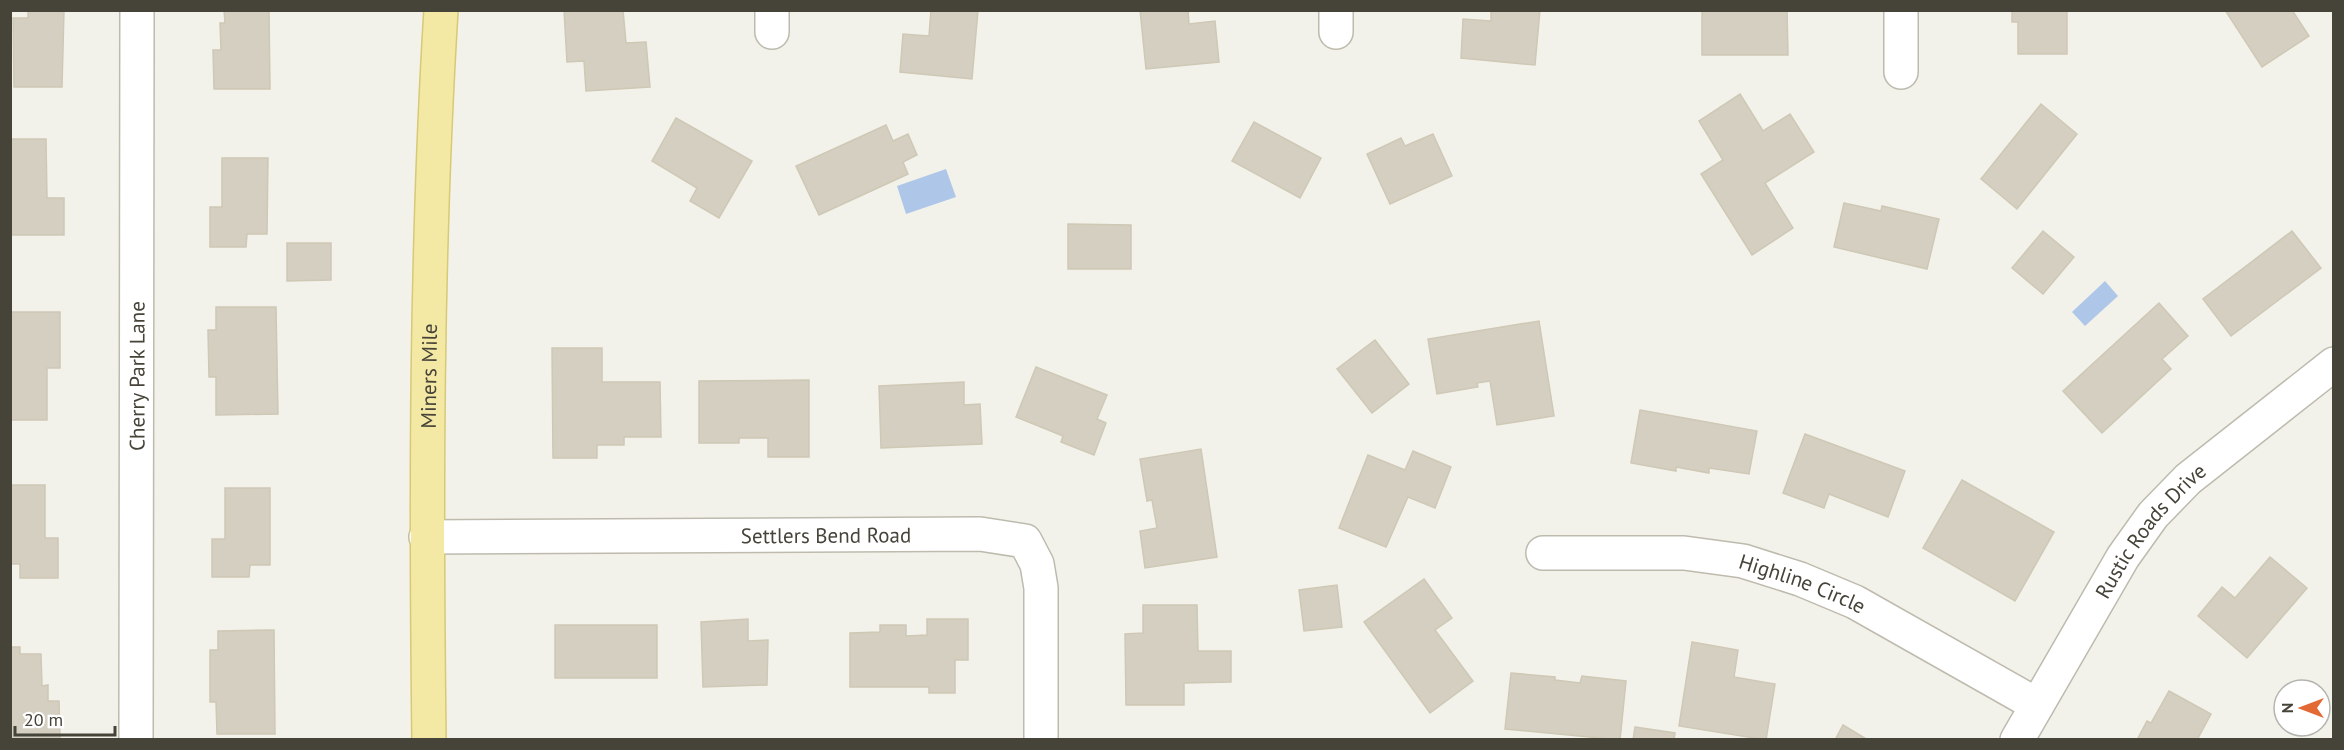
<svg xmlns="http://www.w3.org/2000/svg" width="2344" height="750" font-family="'PT Sans',sans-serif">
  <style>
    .water { fill: #aec7e9 }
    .building { fill: #d4cfc1; stroke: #cec8b5; stroke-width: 1.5 }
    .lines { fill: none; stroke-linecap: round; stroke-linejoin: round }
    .minor-casing { stroke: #bebbae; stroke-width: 36 }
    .primary-casing { stroke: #d7c975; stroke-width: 36 }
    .minor { stroke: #fff; stroke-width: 33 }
    .primary { stroke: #f3e9a4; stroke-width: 33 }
    .labels { text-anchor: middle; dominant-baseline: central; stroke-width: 4.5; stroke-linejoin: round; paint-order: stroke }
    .street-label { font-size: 21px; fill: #464339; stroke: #fff }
  </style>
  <rect width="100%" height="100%" fill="#f3f2ea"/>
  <!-- water -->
  <g class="water">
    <path d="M 946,169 L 956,197 L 906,214 L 897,186 Z"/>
    <path d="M 2105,281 L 2118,296 L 2085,326 L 2072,312 Z"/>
  </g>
  <!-- building -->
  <g class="building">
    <path d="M 28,10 L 64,10 L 62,87 L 14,87 L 13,18 L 28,18 Z"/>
    <path d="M 224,10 L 269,10 L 270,89 L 214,89 L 213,50 L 221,50 L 220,23 L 225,23 Z"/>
    <path d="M 564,10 L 623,10 L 626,43 L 646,42 L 650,87 L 586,91 L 584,61 L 567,62 Z"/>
    <path d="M 931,10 L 978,10 L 972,79 L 900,72 L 903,34 L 929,36 Z"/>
    <path d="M 1140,10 L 1188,10 L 1189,24 L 1215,21 L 1219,62 L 1146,69 Z"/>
    <path d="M 1491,10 L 1540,10 L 1535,65 L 1461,58 L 1463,19 L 1491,21 Z"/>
    <path d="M 1702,10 L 1787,10 L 1788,55 L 1702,55 Z"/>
    <path d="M 2012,10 L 2067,10 L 2067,54 L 2018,54 L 2018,22 L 2012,22 Z"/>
    <path d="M 2225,10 L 2292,10 L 2309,36 L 2262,67 Z"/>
    <path d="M 1740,94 L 1763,131 L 1790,114 L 1814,152 L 1765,183 L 1793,228 L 1752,255 L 1701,174 L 1723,160 L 1699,121 Z"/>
    <path d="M 2041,104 L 2077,134 L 2017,209 L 1981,179 Z"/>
    <path d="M 676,118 L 752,161 L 719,218 L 690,201 L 697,188 L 652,161 Z"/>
    <path d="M 1254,122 L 1321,158 L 1300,198 L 1232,161 Z"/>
    <path d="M 886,125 L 893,141 L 908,134 L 917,155 L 903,162 L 908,174 L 819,215 L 796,166 Z"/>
    <path d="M 1433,134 L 1452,176 L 1390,204 L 1367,154 L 1401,138 L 1405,146 Z"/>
    <path d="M 10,139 L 46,139 L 47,198 L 64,198 L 64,235 L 10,235 Z"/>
    <path d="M 222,158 L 268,158 L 267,234 L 247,234 L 246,247 L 210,247 L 210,207 L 222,207 Z"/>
    <path d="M 1844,203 L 1881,211 L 1882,206 L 1939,219 L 1927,269 L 1834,247 Z"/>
    <path d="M 1068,224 L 1131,225 L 1131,269 L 1068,269 Z"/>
    <path d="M 2043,231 L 2074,257 L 2043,294 L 2012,268 Z"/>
    <path d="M 2292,231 L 2321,268 L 2231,336 L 2203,299 Z"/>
    <path d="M 287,243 L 331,243 L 331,280 L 287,281 Z"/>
    <path d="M 2159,303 L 2188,336 L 2162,359 L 2171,369 L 2102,433 L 2063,391 Z"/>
    <path d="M 216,307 L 276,307 L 278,414 L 216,415 L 216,377 L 209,377 L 208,330 L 216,330 Z"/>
    <path d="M 10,312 L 60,312 L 60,368 L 47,368 L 47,420 L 10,420 Z"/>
    <path d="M 1539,321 L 1554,416 L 1497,425 L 1490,381 L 1477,383 L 1478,387 L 1437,394 L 1428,339 Z"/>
    <path d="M 1375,340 L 1409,384 L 1372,413 L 1337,369 Z"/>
    <path d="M 552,348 L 602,348 L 602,382 L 660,382 L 661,437 L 624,437 L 624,445 L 597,445 L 597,458 L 553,458 Z"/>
    <path d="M 1036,367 L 1107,395 L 1097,419 L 1106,423 L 1094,455 L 1061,442 L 1063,436 L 1016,417 Z"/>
    <path d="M 809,380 L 809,457 L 768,457 L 768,438 L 739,438 L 739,443 L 699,443 L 699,381 Z"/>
    <path d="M 964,382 L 964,405 L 980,404 L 982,444 L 881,448 L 879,386 Z"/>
    <path d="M 1640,410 L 1757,431 L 1749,474 L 1709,468 L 1709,473 L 1676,467 L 1676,471 L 1631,463 Z"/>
    <path d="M 1805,434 L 1905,471 L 1888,517 L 1829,494 L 1824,508 L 1783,493 Z"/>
    <path d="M 1201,449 L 1217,557 L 1145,568 L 1140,531 L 1157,528 L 1152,500 L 1147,501 L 1140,459 Z"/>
    <path d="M 1413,451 L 1451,467 L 1435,508 L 1408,497 L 1386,547 L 1339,528 L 1368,455 L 1405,470 Z"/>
    <path d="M 1962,480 L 2054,532 L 2015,601 L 1923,548 Z"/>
    <path d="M 10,485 L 45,485 L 45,538 L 58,538 L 58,578 L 20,578 L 20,564 L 10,564 Z"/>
    <path d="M 225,488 L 270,488 L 270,565 L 250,565 L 249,577 L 212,577 L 212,539 L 225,539 Z"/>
    <path d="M 2270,557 L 2307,588 L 2247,658 L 2198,616 L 2222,587 L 2235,598 Z"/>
    <path d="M 1424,579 L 1452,618 L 1435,630 L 1473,681 L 1430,713 L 1364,622 Z"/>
    <path d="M 1337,585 L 1342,627 L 1304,631 L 1299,590 Z"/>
    <path d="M 1143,605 L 1197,605 L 1198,651 L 1231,651 L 1231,682 L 1184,683 L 1184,705 L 1126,705 L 1125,634 L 1143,633 Z"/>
    <path d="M 748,619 L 748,641 L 768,640 L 767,685 L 703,687 L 701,622 Z"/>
    <path d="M 927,619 L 968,619 L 968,660 L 955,660 L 955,693 L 929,693 L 929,687 L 850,687 L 850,633 L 880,632 L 880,625 L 906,625 L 906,636 L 927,635 Z"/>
    <rect x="555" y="625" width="102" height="53"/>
    <path d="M 274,630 L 275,734 L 217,734 L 216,702 L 210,702 L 210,650 L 218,650 L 218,631 Z"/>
    <path d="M 1692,642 L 1738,650 L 1734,677 L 1775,684 L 1766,740 L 1679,726 Z"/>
    <path d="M 10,647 L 20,647 L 20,654 L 41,654 L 42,686 L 48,685 L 48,701 L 59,701 L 60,739 L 10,740 Z"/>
    <path d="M 1511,673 L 1555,677 L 1555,680 L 1580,683 L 1582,676 L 1626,681 L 1620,740 L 1505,729 Z"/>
    <path d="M 2169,691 L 2211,714 L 2197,740 L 2137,740 L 2147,721 L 2151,723 Z"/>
    <path d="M 1843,725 L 1868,740 L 1835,740 Z"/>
    <path d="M 1635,727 L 1675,733 L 1674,740 L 1633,740 Z"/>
  </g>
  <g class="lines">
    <!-- minor casing -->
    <g class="minor-casing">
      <g id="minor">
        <path d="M 772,10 L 772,32"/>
        <path d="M 1336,10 L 1336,32"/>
        <path d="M 1901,10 L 1901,72"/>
        <path id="s1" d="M 426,537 L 980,534 L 1025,541 L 1037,564 L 1041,588 L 1041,740"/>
        <path id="s2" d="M 1543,553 L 1684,553 L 1743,561 L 1800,579 L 1855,602 L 2037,705"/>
        <path id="s3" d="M 136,740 L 137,10"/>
        <path id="s4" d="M 2017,740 L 2123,557 L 2153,515 L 2188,479 L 2334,364"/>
      </g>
    </g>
    <!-- primary casing -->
    <g class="primary-casing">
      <g id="primary">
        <path id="s5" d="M 429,740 C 426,497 426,253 441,10"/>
      </g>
    </g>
    <!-- minor -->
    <use href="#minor" class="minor"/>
    <!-- primary -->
    <use href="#primary" class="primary"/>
  </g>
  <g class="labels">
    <!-- street labels -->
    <g class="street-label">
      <text stroke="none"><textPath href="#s3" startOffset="364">Cherry Park Lane</textPath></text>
      <text stroke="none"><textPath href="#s5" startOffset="364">Miners Mile</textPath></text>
      <text stroke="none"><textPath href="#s4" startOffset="249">Rustic Roads Drive</textPath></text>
      <text stroke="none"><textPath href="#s1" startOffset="400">Settlers Bend Road</textPath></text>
      <text stroke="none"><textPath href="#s2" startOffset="264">Highline Circle</textPath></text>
    </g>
  </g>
  <!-- border -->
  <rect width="2344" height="750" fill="none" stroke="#464339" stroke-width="24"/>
  <!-- north arrow -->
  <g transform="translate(2302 708) rotate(270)"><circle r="28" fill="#ffffff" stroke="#b5b4b0" stroke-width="1.5"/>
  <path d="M0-4.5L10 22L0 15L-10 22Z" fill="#e26933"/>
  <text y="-9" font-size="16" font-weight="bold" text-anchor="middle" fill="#464339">N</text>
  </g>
  <!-- scale -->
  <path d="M15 726v9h100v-9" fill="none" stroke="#464339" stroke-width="3"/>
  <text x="24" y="726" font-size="18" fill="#464339" stroke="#ffffff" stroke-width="4.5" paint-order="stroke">20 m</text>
</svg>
